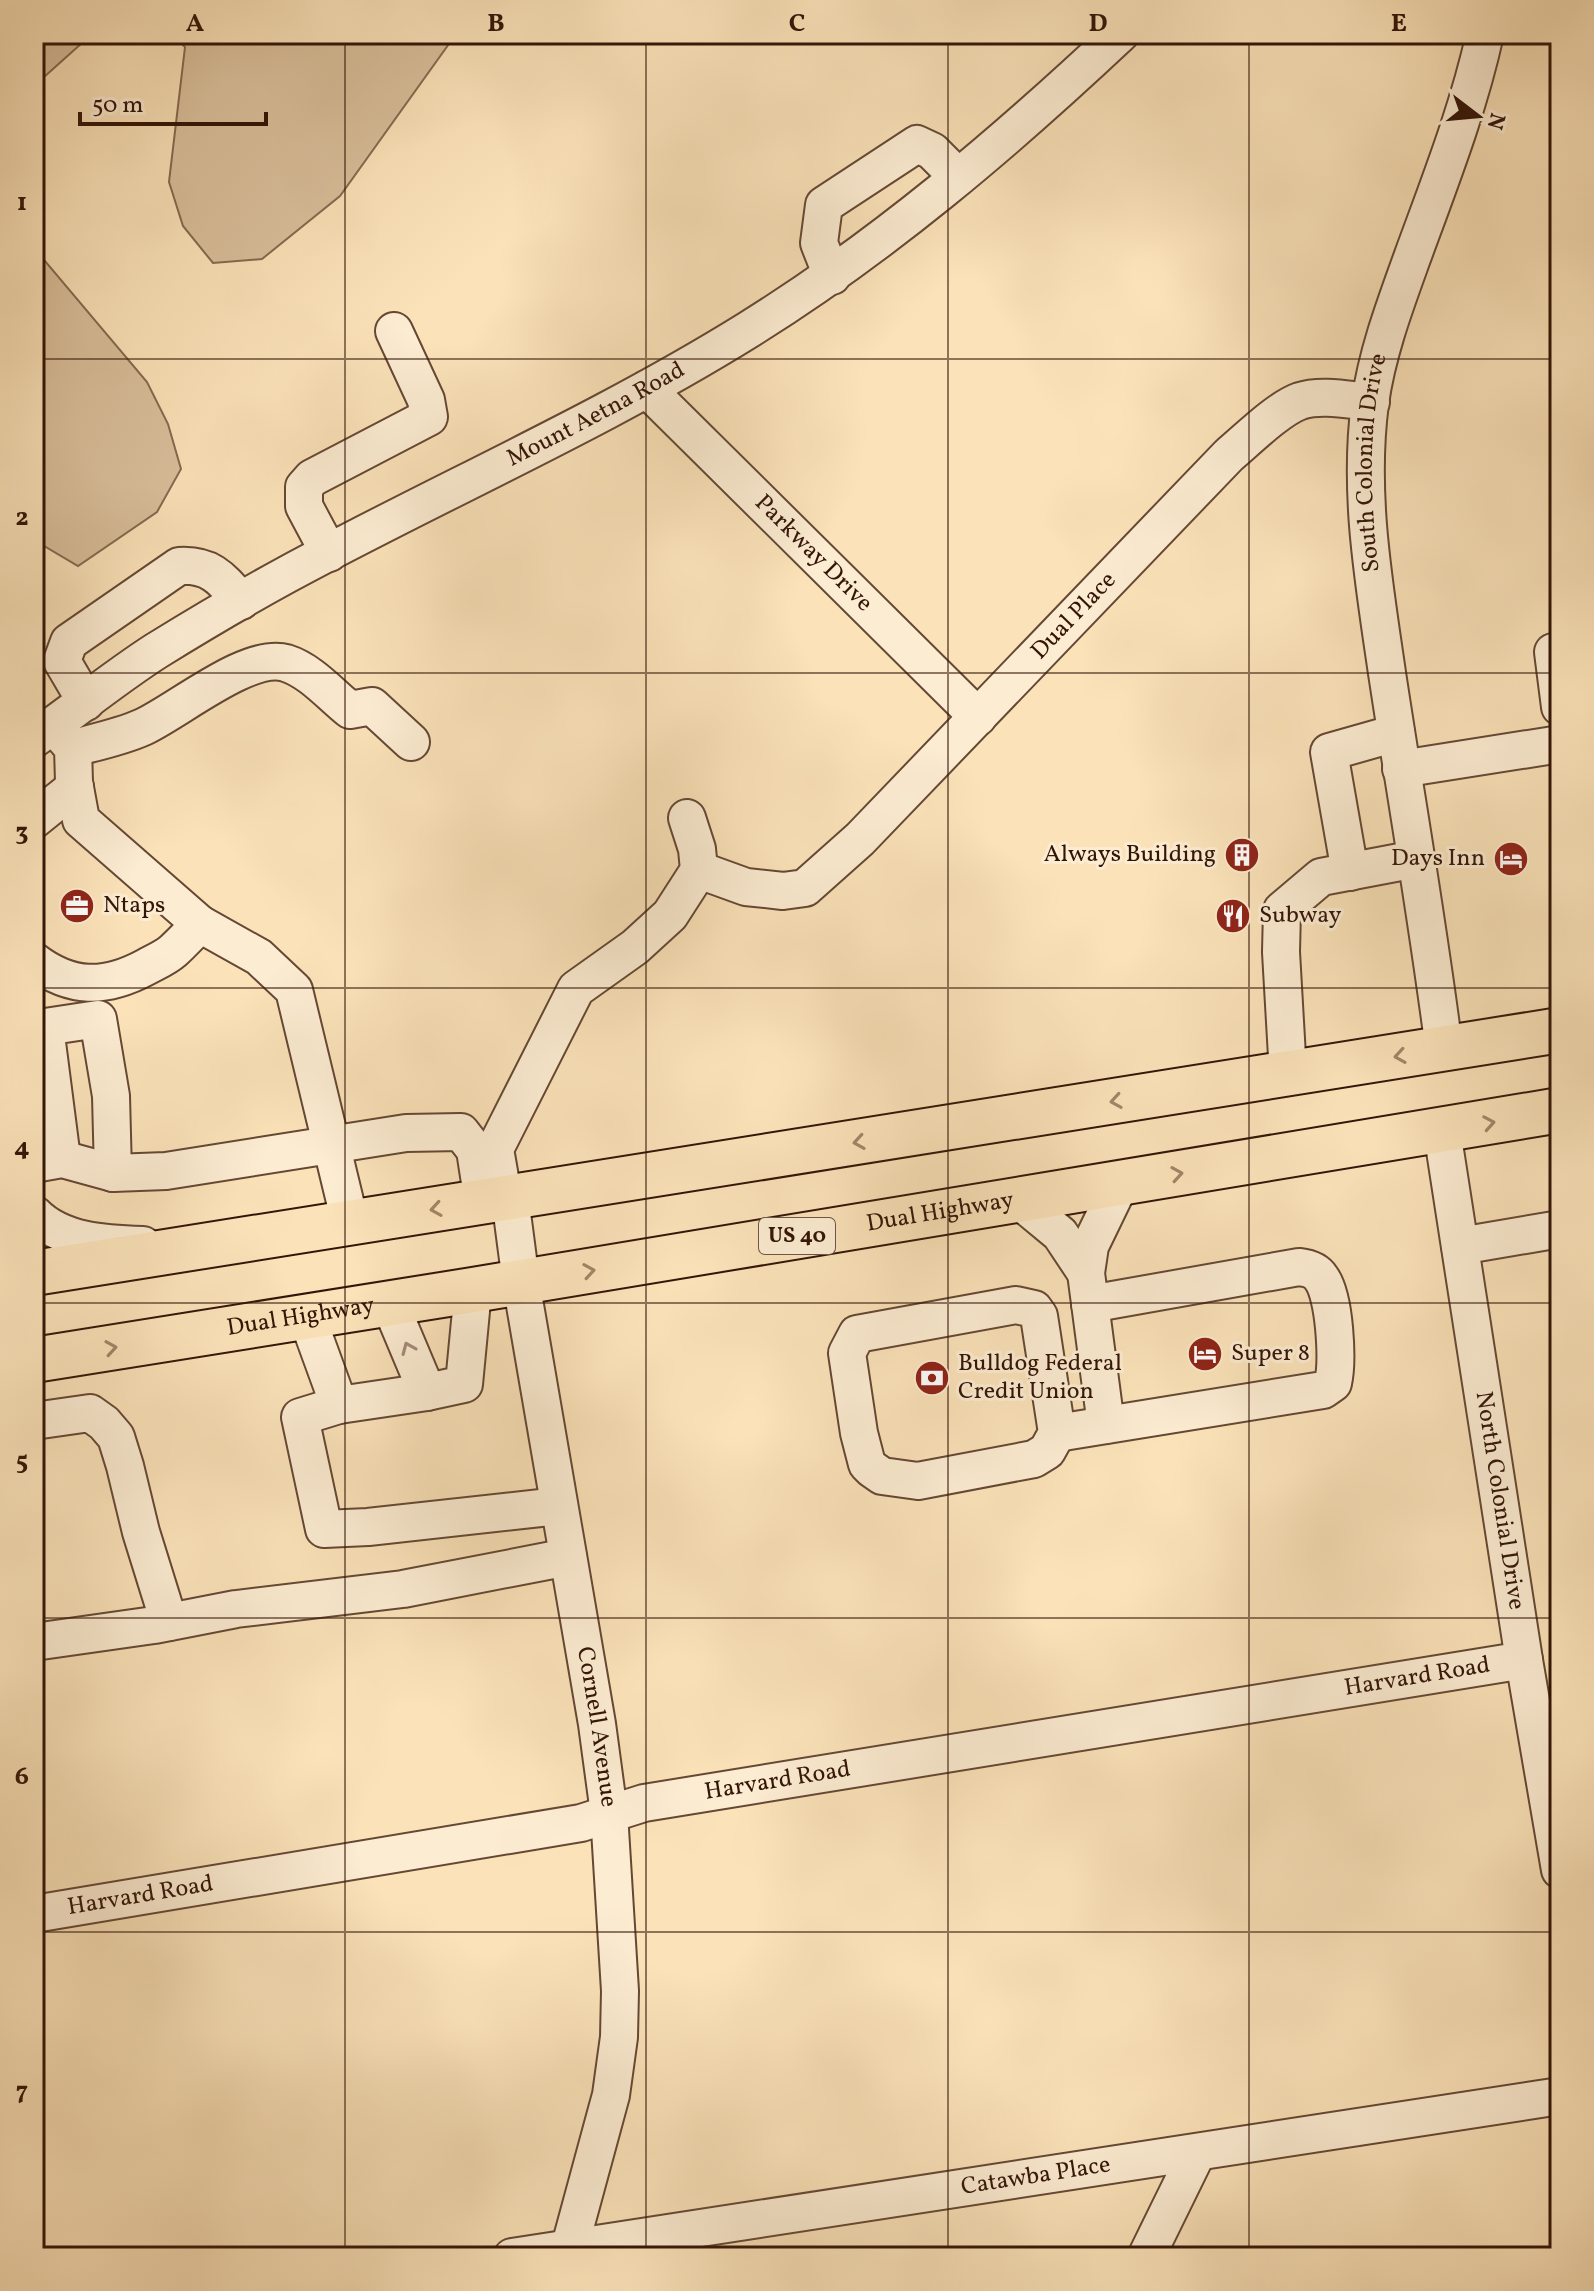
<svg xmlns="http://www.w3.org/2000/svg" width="1594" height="2291" font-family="Vollkorn,serif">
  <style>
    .green { fill: #d9bf9b; stroke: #866a52; stroke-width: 2 }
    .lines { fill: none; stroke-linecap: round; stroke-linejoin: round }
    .minor-casing { stroke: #654834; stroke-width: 40 }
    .major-casing { stroke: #331508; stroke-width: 48 }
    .minor { stroke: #fcecd2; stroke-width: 36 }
    .major { stroke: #fbe2b9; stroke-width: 44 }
    .oneway { stroke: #a18669 }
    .oneway2 { stroke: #a28b77 }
    .grid { fill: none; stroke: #331508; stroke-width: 2; stroke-opacity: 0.55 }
    .labels { text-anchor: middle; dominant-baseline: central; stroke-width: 6; stroke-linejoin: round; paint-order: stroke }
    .shield { fill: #fcecd2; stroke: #6f5645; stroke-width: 2 }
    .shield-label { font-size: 22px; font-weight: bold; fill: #331508 }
    .street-label { font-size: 24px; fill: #331508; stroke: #fcecd2 }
    .poi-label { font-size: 24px; fill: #331508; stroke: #fcecd2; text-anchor: start }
    .neatline { fill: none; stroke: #331508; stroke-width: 3 }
    .grid-label { font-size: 26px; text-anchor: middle; font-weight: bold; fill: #331508 }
  </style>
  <rect width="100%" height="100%" fill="#fbe2b9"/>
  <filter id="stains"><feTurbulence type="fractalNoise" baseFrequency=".0025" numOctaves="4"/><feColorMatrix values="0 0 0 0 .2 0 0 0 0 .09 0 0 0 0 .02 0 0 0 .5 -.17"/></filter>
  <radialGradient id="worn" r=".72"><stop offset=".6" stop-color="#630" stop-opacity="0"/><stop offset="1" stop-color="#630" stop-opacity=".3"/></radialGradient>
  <!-- green -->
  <g class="green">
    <path d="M 34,34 L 92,34 L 34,86 Z"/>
    <path d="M 172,34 L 456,34 L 340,196 L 262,259 L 213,263 L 183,226 L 169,182 L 185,47 Z"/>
    <path d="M 34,248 L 147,382 L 168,424 L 181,469 L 157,512 L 78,566 L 34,540 Z"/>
  </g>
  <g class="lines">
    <!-- minor casing -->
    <g class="minor-casing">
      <g id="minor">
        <path d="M 832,276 L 819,243 L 824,205 L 917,144 L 932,151 L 958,177"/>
        <path id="s1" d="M 647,389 L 978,717"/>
        <path d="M 329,553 L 304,506 L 304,487 L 312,478 L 429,417 L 426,400 L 394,331"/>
        <path d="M 1560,651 L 1553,652 L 1560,707"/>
        <path d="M 86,702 L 62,661 L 69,642 L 179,566 C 211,564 222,579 241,601"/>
        <path d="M 53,725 L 73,748 L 74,782 L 81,820 L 200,924 L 259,957 L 294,990 L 350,1222"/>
        <path id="s2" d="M 34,739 C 75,710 114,678 156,651 C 198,625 242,599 286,575 C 439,492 600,422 748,330 C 883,246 1004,143 1120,34"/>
        <path d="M 73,748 C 96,742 121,737 143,727 C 178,711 248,652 286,663 C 311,671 330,694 350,710 L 372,706 L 411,742"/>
        <path d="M 1401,769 L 1560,744"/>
        <path d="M 34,820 L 75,787"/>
        <path id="s3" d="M 699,870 L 746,887 L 783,891 L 805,888 L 860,839 L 1229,455 C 1248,439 1278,409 1300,401 C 1321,394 1349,400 1371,402"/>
        <path d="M 1350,872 L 1329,752 L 1396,733"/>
        <path d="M 34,961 C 71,989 105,989 146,967 C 155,962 165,958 173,951 C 182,943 191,933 200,924"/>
        <path id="s4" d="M 1444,1049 C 1428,923 1406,798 1387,673 C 1374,583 1358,494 1370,403 C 1377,353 1395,305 1412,258 C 1439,184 1468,111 1485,34"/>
        <path d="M 1288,1074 L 1281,952 L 1282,910 L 1321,877 L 1416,859"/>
        <path id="s5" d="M 1442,1131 L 1524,1660 L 1560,1870"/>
        <path d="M 62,1159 L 45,1027 L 98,1019 L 111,1096 L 113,1173"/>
        <path d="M 34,1164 L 62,1159 L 113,1173 L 166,1171 L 406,1133 L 461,1132 L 475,1150 L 483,1202"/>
        <path d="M 502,1189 L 495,1149 L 576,989 L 635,947 L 670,915 L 699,870 L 697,849 L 687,818"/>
        <path id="s6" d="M 510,1198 L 521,1282 L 597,1724 L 609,1813 L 620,1991 L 619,2037 L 611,2095 L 567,2257"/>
        <path d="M 1019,1200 L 1060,1234 L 1086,1273"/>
        <path d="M 34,1214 C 61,1242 106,1244 143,1245"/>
        <path d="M 1460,1246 L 1560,1229"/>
        <path d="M 473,1290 L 464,1384 L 427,1392 L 339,1405 L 300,1417 L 324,1529 L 368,1527 L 559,1506"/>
        <path d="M 390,1304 L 427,1392"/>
        <path d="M 1016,1305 L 1034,1309 L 1039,1316 L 1057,1433 L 1047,1451 L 1034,1459 L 918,1481 L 882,1476 L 872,1469 L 867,1464 L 859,1433 L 847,1353 L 857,1334 Z"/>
        <path d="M 307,1317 L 339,1405"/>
        <path d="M 34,1421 L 90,1413 L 104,1423 L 116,1437 L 125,1466 L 141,1532 L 169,1622"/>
        <path d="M 1106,1425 L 1086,1273 L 1090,1246 L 1120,1184"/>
        <path d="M 1057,1433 L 1323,1390 L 1333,1383 C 1338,1361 1335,1296 1321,1278 C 1316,1270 1308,1268 1299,1267 L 1090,1304"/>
        <path d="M 34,1642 L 154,1625 L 236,1609 L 403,1589 L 568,1557"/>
        <path id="s7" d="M 34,1914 L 581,1823 L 644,1803 L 1524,1660"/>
        <path id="s8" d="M 512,2257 L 1560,2096"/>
        <path d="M 1146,2257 L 1197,2153"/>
      </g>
    </g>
    <!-- major casing -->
    <g class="major-casing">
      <g id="major">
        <path d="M 34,1273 L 1560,1030"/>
        <path id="s9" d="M 34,1360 L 473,1290 L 1560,1110"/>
      </g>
    </g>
    <!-- minor -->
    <use href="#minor" class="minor"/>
    <!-- major -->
    <use href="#major" class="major"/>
  </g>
  <!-- one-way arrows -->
  <defs><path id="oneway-chevron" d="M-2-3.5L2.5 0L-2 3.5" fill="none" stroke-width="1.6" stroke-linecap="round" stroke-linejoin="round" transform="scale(2)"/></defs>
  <g class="oneway">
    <use href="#oneway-chevron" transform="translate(1400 1056) rotate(171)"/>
    <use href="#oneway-chevron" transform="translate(1116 1101) rotate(171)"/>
    <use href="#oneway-chevron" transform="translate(1489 1123) rotate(-10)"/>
    <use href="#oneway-chevron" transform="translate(859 1142) rotate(171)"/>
    <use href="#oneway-chevron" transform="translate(1177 1174) rotate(-9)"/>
    <use href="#oneway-chevron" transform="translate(436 1209) rotate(171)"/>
    <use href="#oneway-chevron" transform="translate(589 1271) rotate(-9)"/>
    <use href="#oneway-chevron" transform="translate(111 1348) rotate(-9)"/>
  </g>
  <use class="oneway2" href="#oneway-chevron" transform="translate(408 1348) rotate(-113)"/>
  <!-- grid -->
  <path class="grid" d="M 345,34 L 345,2257M 646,34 L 646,2257M 948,34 L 948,2257M 1249,34 L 1249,2257M 34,359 L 1560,359M 34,673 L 1560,673M 34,988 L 1560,988M 34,1303 L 1560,1303M 34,1618 L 1560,1618M 34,1932 L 1560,1932"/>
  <!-- icons -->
  <defs>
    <g id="building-disc" transform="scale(1.8)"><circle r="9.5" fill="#8f2418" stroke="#fcecd2"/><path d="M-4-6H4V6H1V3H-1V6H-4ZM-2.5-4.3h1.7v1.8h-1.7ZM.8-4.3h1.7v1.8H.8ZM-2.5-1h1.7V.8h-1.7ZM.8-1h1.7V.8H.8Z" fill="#fff"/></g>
    <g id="hotel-disc" transform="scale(1.8)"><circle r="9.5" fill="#8f2418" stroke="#fcecd2"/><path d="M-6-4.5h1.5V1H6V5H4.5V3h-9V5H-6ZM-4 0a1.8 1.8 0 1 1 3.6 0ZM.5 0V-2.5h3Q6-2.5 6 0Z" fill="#fff"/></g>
    <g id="office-disc" transform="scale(1.8)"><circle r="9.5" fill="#8f2418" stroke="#fcecd2"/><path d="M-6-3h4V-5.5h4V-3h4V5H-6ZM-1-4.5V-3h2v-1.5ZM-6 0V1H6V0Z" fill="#fff"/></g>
    <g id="restaurant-disc" transform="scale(1.8)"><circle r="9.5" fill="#8f2418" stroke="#fcecd2"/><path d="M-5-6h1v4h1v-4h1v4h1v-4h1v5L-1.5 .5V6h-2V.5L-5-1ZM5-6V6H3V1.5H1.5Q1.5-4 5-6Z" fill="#fff"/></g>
    <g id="bank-disc" transform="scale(1.8)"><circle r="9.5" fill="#8f2418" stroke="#fcecd2"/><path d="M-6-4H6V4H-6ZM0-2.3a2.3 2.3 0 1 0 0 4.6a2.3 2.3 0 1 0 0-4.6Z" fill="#fff"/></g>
  </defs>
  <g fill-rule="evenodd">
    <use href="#building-disc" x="1242" y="855"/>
    <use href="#hotel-disc" x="1511" y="859"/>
    <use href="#office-disc" x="77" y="906"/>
    <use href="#restaurant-disc" x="1233" y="916"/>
    <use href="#hotel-disc" x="1205" y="1354"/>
    <use href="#bank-disc" x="932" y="1378"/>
  </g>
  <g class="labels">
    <!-- shield labels -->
    <rect class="shield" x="759" y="1218" width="76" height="36" rx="6"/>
    <g class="shield-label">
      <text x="797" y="1236">US 40</text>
    </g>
    <!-- street labels -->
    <g class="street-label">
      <text stroke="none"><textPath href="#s2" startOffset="650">Mount Aetna Road</textPath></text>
      <text stroke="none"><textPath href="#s4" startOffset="592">South Colonial Drive</textPath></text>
      <text stroke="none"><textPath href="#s1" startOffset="234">Parkway Drive</textPath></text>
      <text stroke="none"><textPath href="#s3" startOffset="492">Dual Place</textPath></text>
      <text stroke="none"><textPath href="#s9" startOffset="918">Dual Highway</textPath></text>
      <text stroke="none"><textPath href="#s9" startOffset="270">Dual Highway</textPath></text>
      <text stroke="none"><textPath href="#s5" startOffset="374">North Colonial Drive</textPath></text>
      <text stroke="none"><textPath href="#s7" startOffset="1404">Harvard Road</textPath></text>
      <text stroke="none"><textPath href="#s6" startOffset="536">Cornell Avenue</textPath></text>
      <text stroke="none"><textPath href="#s7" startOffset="756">Harvard Road</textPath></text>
      <text stroke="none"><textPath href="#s7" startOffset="108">Harvard Road</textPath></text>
      <text stroke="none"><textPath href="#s8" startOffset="530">Catawba Place</textPath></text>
    </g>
    <!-- poi labels -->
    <g class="poi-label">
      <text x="1216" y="855" text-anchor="end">Always Building</text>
      <text x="1485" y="859" text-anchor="end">Days Inn</text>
      <text x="103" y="906">Ntaps</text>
      <text x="1259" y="916">Subway</text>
      <text x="1231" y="1354">Super 8</text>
      <text x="958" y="1364">Bulldog Federal<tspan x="958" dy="28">Credit Union</tspan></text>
    </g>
  </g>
  <!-- margin -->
  <rect width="1594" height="2291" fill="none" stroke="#fbe2b9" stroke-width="88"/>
  <!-- north arrow -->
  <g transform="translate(1478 116) rotate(106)" stroke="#fcecd2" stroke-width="6" paint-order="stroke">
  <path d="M0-6L14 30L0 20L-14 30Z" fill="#331508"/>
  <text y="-12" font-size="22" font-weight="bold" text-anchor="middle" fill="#331508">N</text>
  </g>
  <!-- scale -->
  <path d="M80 112v12h186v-12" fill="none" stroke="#331508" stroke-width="4"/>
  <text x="92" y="112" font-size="24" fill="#331508" stroke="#fcecd2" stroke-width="6" paint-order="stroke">50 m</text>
  <rect x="44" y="44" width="1506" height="2203" class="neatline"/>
  <g class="grid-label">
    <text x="195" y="31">A</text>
    <text x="496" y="31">B</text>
    <text x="797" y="31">C</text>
    <text x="1098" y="31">D</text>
    <text x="1399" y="31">E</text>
    <text x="22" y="210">1</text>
    <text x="22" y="525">2</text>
    <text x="22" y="840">3</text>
    <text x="22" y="1155">4</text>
    <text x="22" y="1469">5</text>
    <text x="22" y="1784">6</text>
    <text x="22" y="2099">7</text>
  </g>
  <rect width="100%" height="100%" filter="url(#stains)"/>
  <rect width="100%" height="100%" fill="url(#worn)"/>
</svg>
